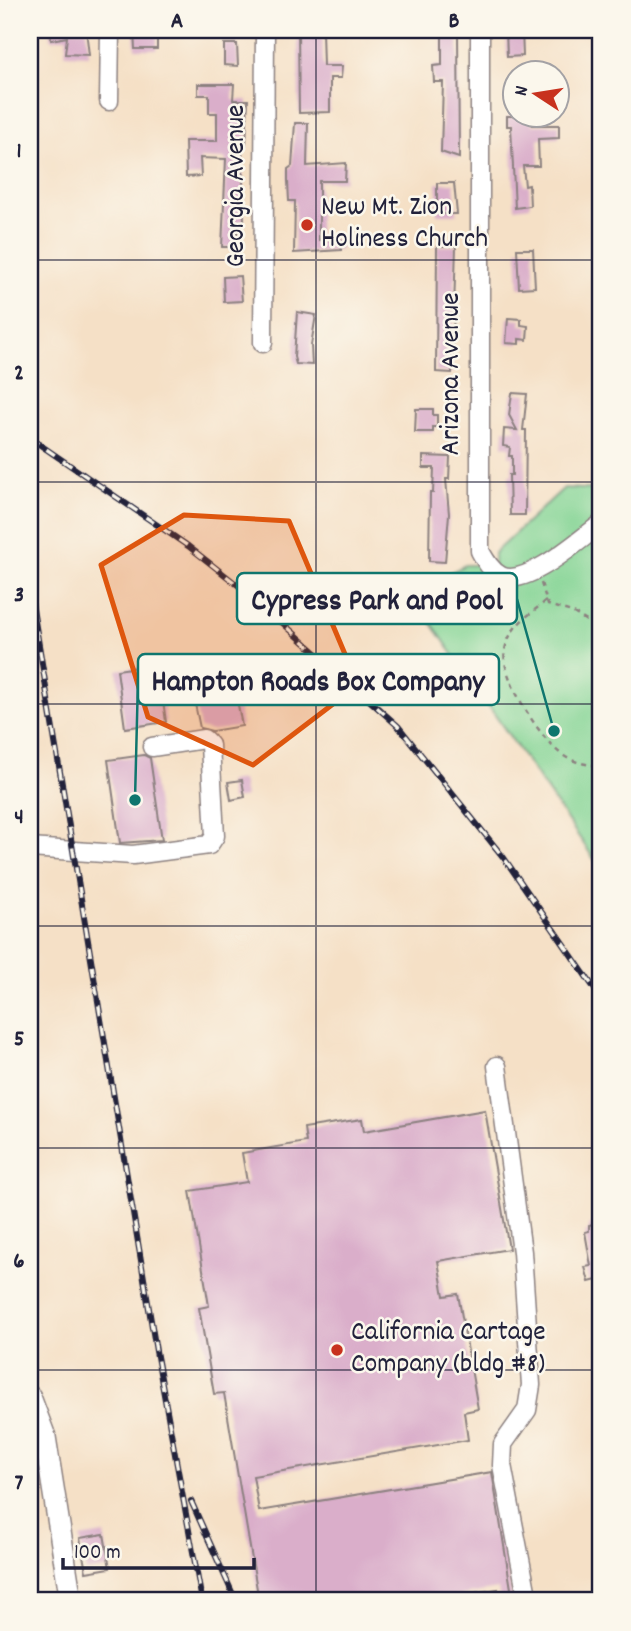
<svg xmlns="http://www.w3.org/2000/svg" width="631" height="1631" font-family="Dekko,sans-serif">
  <style>
    .green { fill: #84d494; stroke: #537b68; stroke-width: 2 }
    .building { fill: #daaeca }
    .lines { fill: none; stroke-linecap: round; stroke-linejoin: round }
    .minor-casing { stroke: #8c8180; stroke-width: 21 }
    .major-casing { stroke: #8c8180; stroke-width: 24 }
    .path { stroke: #8c8180; stroke-width: 2.5; stroke-dasharray: 5 5; stroke-linecap: butt }
    .minor { stroke: #fff; stroke-width: 18 }
    .major { stroke: #fff; stroke-width: 21 }
    .rail-casing { stroke: #22223b; stroke-width: 6 }
    .rail { stroke: #fbf7ec; stroke-width: 3.5; stroke-dasharray: 10; stroke-linecap: butt }
    .marked { fill: #de560e; fill-opacity: 0.2; stroke: #de560e; stroke-width: 5; stroke-linejoin: round }
    .grid { fill: none; stroke: #22223b; stroke-width: 2; stroke-opacity: 0.55 }
    .poi-dot { fill: #c8321e; stroke: #fbf7ec; stroke-width: 2.5 }
    .labels { text-anchor: middle; dominant-baseline: central; stroke-width: 5; stroke-linejoin: round; paint-order: stroke }
    .street-label { font-size: 28px; fill: #22223b; stroke: #fbf7ec }
    .poi-label { font-size: 28px; fill: #22223b; stroke: #fbf7ec; text-anchor: start }
    .leader { fill: none; stroke: #0f766e; stroke-width: 2.5 }
    .callout-dot { fill: #0f766e; stroke: #fbf7ec; stroke-width: 2.5 }
    .callout { fill: #fbf7ec; stroke: #0f766e; stroke-width: 2.5 }
    .callout-label { font-size: 30px; text-anchor: middle; font-weight: bold; fill: #22223b }
    .neatline { fill: none; stroke: #22223b; stroke-width: 2.5 }
    .grid-label { font-size: 23px; text-anchor: middle; font-weight: bold; fill: #22223b }
  </style>
  <rect width="100%" height="100%" fill="#fbf7ec"/>
  <filter id="ink" filterUnits="userSpaceOnUse"><feTurbulence type="fractalNoise" baseFrequency=".0143" numOctaves="2"/><feDisplacementMap in="SourceGraphic" scale="14" xChannelSelector="R" yChannelSelector="G"/><feConvolveMatrix kernelMatrix="1 2 1 2 8 2 1 2 1" color-interpolation-filters="sRGB"/></filter>
  <filter id="wash" filterUnits="userSpaceOnUse"><feTurbulence type="fractalNoise" baseFrequency=".00686" numOctaves="4" result="noise"/><feDisplacementMap in="SourceGraphic" scale="28" xChannelSelector="R" yChannelSelector="G"/><feGaussianBlur stdDeviation="1.57" result="paint"/><feColorMatrix in="noise" values="0 0 0 0 0 0 0 0 0 0 0 0 0 0 0 0 0 1.4 0 .05"/><feComposite in="paint" operator="in"/></filter>
  <g filter="url(#wash)">
    <rect width="100%" height="100%" fill="#f5e0c6"/>
    <!-- green -->
    <path class="green" d="M 564,488 L 601,490 L 601,869 L 411,593 L 465,565 L 494,565 L 494,553 Z"/>
    <g id="blocks">
      <!-- building -->
      <g class="building">
        <path d="M 50,30 L 86,30 L 89,55 L 65,54 L 67,37 L 51,40 Z"/>
        <path d="M 298,30 L 322,30 L 323,66 L 342,66 L 341,78 L 330,78 L 330,112 L 299,113 Z"/>
        <path d="M 442,30 L 458,30 L 459,158 L 441,152 L 443,82 L 434,82 L 433,66 L 442,65 Z"/>
        <path d="M 506,30 L 522,30 L 523,56 L 507,57 Z"/>
        <path d="M 134,31 L 157,31 L 157,49 L 135,49 Z"/>
        <path d="M 224,44 L 237,44 L 238,66 L 224,65 Z"/>
        <path d="M 198,84 L 234,84 L 233,100 L 248,100 L 246,145 L 242,145 L 244,221 L 238,221 L 236,247 L 222,247 L 226,159 L 200,158 L 201,176 L 186,177 L 185,141 L 217,141 L 217,113 L 209,113 L 209,95 L 198,95 Z"/>
        <path d="M 507,116 L 532,116 L 532,125 L 559,125 L 559,138 L 538,139 L 539,166 L 523,166 L 525,186 L 529,185 L 530,206 L 515,208 L 511,126 L 507,126 Z"/>
        <path d="M 295,123 L 308,123 L 307,166 L 346,163 L 345,181 L 319,181 L 319,240 L 341,239 L 341,250 L 294,253 L 295,201 L 289,201 L 288,181 L 288,169 L 292,166 Z"/>
        <path d="M 437,183 L 454,183 L 457,214 L 437,214 Z"/>
        <path d="M 437,246 L 456,246 L 452,373 L 436,372 Z"/>
        <path d="M 517,249 L 533,249 L 535,287 L 519,288 Z"/>
        <path d="M 240,276 L 242,301 L 224,302 L 223,277 Z"/>
        <path d="M 297,312 L 316,315 L 311,345 L 312,365 L 296,364 L 294,357 Z"/>
        <path d="M 508,318 L 521,319 L 521,325 L 528,326 L 527,340 L 519,339 L 519,344 L 506,343 Z"/>
        <path d="M 512,393 L 527,394 L 523,430 L 526,430 L 525,515 L 510,515 L 509,475 L 512,475 L 512,456 L 509,456 L 510,447 L 503,446 L 504,429 L 517,430 L 509,415 Z"/>
        <path d="M 416,409 L 433,409 L 433,415 L 437,415 L 437,427 L 433,427 L 433,432 L 415,432 Z"/>
        <path d="M 423,456 L 450,457 L 449,479 L 446,479 L 449,514 L 445,562 L 429,561 L 430,493 L 433,493 L 434,468 L 423,468 Z"/>
        <path d="M 158,664 L 166,722 L 125,728 L 117,670 Z"/>
        <path d="M 236,695 L 242,726 L 212,731 L 200,728 L 195,704 Z"/>
        <path d="M 144,755 L 150,758 L 162,840 L 120,843 L 108,760 Z"/>
        <path d="M 242,780 L 245,797 L 231,800 L 228,782 Z"/>
        <path d="M 485,1110 L 509,1249 L 438,1261 L 444,1296 L 458,1294 L 478,1409 L 464,1412 L 468,1440 L 253,1476 L 259,1511 L 492,1472 L 513,1601 L 500,1601 L 498,1589 L 428,1601 L 259,1601 L 224,1393 L 214,1394 L 199,1308 L 209,1306 L 190,1191 L 247,1182 L 242,1153 L 306,1142 L 304,1128 L 362,1119 L 364,1131 Z"/>
        <path d="M 601,1222 L 601,1279 L 589,1282 L 585,1267 L 591,1266 L 585,1232 L 589,1231 L 589,1225 Z"/>
        <path d="M 104,1534 L 110,1568 L 86,1572 L 80,1538 Z"/>
      </g>
    </g>
  </g>
  <g filter="url(#ink)">
    <use href="#blocks" fill-opacity="0" stroke="#8c8180" stroke-width="2"/>
    <g class="lines">
      <!-- minor casing -->
      <g class="minor-casing">
        <g id="minor">
          <path d="M 480,30 L 480,551 C 485,560 491,571 501,576 C 526,588 580,539 601,524"/>
          <path d="M 109,101 L 110,30"/>
          <path d="M 263,343 L 265,30"/>
          <path d="M 30,848 L 133,855 L 209,845 L 215,836 L 210,745 L 204,739 L 152,747"/>
          <path d="M 497,1066 L 522,1252 L 531,1385 L 527,1410 L 503,1444 L 502,1465 L 528,1601"/>
        </g>
      </g>
      <!-- major casing -->
      <g class="major-casing">
        <path id="major" d="M 30,1397 L 45,1437 L 71,1601"/>
      </g>
      <!-- path -->
      <g class="path">
        <path d="M 541,583 L 548,605 L 572,612 L 601,630"/>
        <path d="M 546,601 C 528,616 510,625 505,650 C 499,676 543,743 564,756 C 575,763 589,765 601,766"/>
      </g>
      <!-- minor -->
      <use href="#minor" class="minor"/>
      <!-- major -->
      <use href="#major" class="major"/>
      <!-- rail casing -->
      <g class="rail-casing">
        <g id="rail">
          <path d="M 30,438 L 188,546 L 258,601 L 398,726 L 504,858 L 601,998"/>
          <path d="M 30,591 L 156,1351 L 202,1601"/>
          <path d="M 191,1501 L 236,1601"/>
        </g>
      </g>
      <!-- rail -->
      <use href="#rail" class="rail"/>
    </g>
  </g>
  <!-- marked area -->
  <path class="marked" d="M 184,515 L 289,521 L 358,685 L 253,765 L 148,717 L 101,565 Z"/>
  <!-- grid -->
  <path class="grid" d="M 316,30 L 316,1601M 30,260 L 601,260M 30,482 L 601,482M 30,704 L 601,704M 30,926 L 601,926M 30,1148 L 601,1148M 30,1370 L 601,1370"/>
  <!-- markers -->
  <g class="poi-dot">
    <circle cx="307" cy="225" r="7"/>
    <circle cx="337" cy="1350" r="7"/>
  </g>
  <g class="labels">
    <!-- street labels -->
    <g class="street-label">
      <text transform="translate(238 186) rotate(-90)">Georgia Avenue</text>
      <text transform="translate(453 374) rotate(-90)">Arizona Avenue</text>
    </g>
    <!-- poi labels -->
    <g class="poi-label">
      <text x="321" y="209">New Mt. Zion<tspan x="321" dy="32">Holiness Church</tspan></text>
      <text x="351" y="1334">California Cartage<tspan x="351" dy="32">Company (bldg #8)</tspan></text>
    </g>
  </g>
  <!-- callouts -->
  <path class="leader" d="M554 731L517 599M135 800L138 679"/>
  <g class="callout-dot">
    <circle cx="554" cy="731" r="7"/>
    <circle cx="135" cy="800" r="7"/>
  </g>
  <g class="callout">
    <rect x="237" y="573" width="280" height="51" rx="7"/>
    <rect x="138" y="654" width="361" height="51" rx="7"/>
  </g>
  <g class="callout-label">
    <text x="377" y="609">Cypress Park and Pool</text>
    <text x="318" y="690">Hampton Roads Box Company</text>
  </g>
  <!-- margin -->
  <rect width="631" height="1631" fill="none" stroke="#fbf7ec" stroke-width="77"/>
  <!-- north arrow -->
  <g transform="translate(536 94) rotate(282)"><circle r="33" fill="#fbf7ec" stroke="#a4a2a5" stroke-width="2"/>
  <path d="M0-5L12 26L0 18L-12 26Z" fill="#c8321e"/>
  <text y="-10" font-size="19" font-weight="bold" text-anchor="middle" fill="#22223b">N</text>
  </g>
  <!-- scale -->
  <path d="M63 1558v10h191v-10" fill="none" stroke="#22223b" stroke-width="3.5"/>
  <text x="74" y="1558" font-size="21" fill="#22223b" stroke="#fbf7ec" stroke-width="5" paint-order="stroke">100 m</text>
  <rect x="38" y="38" width="554" height="1554" class="neatline"/>
  <g class="grid-label">
    <text x="177" y="27">A</text>
    <text x="454" y="27">B</text>
    <text x="19" y="157">1</text>
    <text x="19" y="379">2</text>
    <text x="19" y="601">3</text>
    <text x="19" y="823">4</text>
    <text x="19" y="1045">5</text>
    <text x="19" y="1267">6</text>
    <text x="19" y="1489">7</text>
  </g>
</svg>
